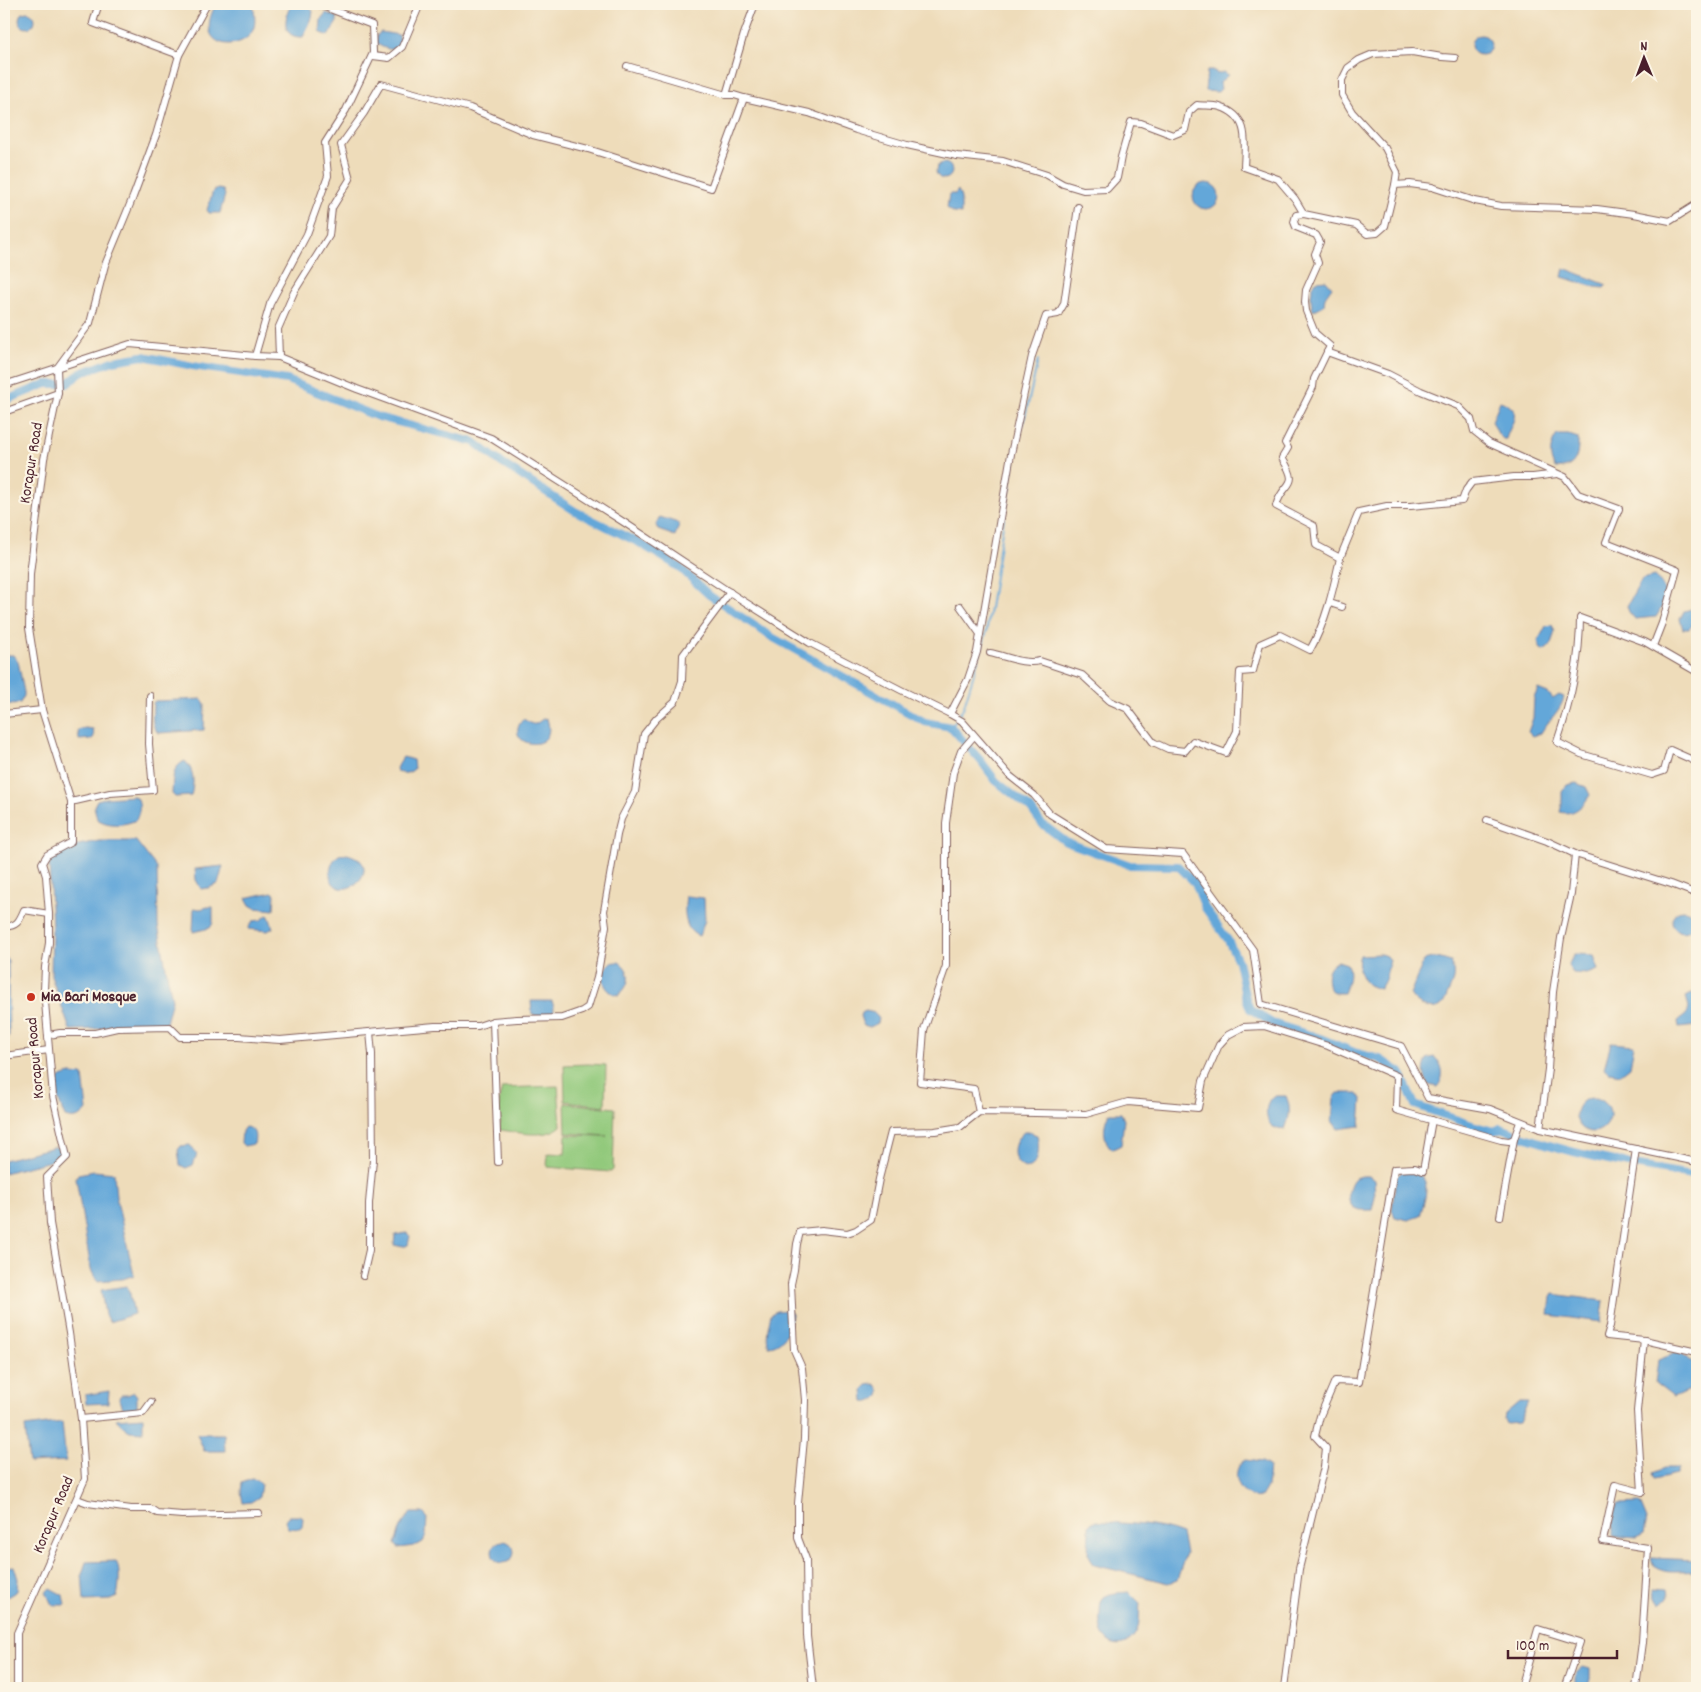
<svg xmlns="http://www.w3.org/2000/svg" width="1701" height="1692" font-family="Dekko,sans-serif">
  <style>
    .green { fill: #92c97c; stroke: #6e7454 }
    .water { fill: #64a7d9; stroke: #576382 }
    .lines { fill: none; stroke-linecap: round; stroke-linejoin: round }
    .stream { stroke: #64a7d9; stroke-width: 2 }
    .canal { stroke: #64a7d9; stroke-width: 8 }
    .street-casing { stroke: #83615d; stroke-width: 8 }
    .street { stroke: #fff; stroke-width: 6 }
    .poi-dot { fill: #c8321e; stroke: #fcf5e5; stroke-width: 2 }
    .labels { text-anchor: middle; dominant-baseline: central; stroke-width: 4.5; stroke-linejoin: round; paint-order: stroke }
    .street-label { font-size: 16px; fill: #4a1f2b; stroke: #fcf5e5 }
    .poi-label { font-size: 16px; font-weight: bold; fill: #4a1f2b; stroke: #fcf5e5; text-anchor: start }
  </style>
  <rect width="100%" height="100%" fill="#fcf5e5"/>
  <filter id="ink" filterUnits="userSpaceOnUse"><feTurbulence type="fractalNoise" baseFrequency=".02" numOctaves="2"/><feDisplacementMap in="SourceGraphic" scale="10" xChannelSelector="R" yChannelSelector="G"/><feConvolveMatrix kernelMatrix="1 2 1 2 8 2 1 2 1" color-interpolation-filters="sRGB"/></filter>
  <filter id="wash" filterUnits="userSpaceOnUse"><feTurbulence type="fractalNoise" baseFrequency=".0096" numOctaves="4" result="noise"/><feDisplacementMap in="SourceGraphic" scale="20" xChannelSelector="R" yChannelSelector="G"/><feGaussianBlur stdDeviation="1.12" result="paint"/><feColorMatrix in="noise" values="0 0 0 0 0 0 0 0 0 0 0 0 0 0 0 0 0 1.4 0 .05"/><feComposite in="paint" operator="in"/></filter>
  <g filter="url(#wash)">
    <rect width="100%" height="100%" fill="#eedcba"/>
    <!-- green -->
    <g class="green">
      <path d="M 588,1064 L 606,1065 L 605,1106 L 565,1101 L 564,1065 Z"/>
      <path d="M 558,1086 L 561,1126 C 545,1140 519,1132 500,1130 L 499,1100 L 502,1088 Z"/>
      <path d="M 565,1103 L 615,1108 L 613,1170 L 611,1172 L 547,1167 L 548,1153 L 565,1154 L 566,1135 L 607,1136 L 566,1133 Z"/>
    </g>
    <!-- water -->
    <g class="water">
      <path d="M 216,4 L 253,4 C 254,11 256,20 254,27 C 247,53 190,52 216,4 Z"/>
      <path d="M 291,4 L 306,4 L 313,11 L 312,18 L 303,37 C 281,38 284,19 291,4 Z"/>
      <circle cx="27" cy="20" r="8"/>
      <path d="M 326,13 L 337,17 L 337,22 L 328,36 L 320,32 L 321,19 Z"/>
      <path d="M 381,32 L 399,35 C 403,54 386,51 376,43 L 377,35 Z"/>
      <circle cx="1481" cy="45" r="10"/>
      <path d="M 1207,71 L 1215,71 L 1217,74 L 1223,72 L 1228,75 L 1220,83 L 1221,89 L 1218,92 L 1205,91 Z"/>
      <circle cx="944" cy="171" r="8"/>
      <circle cx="1206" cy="196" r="13"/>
      <path d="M 218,189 L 223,190 L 225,195 L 220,213 L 209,213 L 207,210 L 213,191 Z"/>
      <path d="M 958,190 L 961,198 L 961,214 L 954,213 L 947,208 L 949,194 L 955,194 Z"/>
      <path d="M 1564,268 L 1607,285 L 1604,288 L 1595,287 L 1562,277 Z"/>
      <path d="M 1326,280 L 1332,287 L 1325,297 L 1324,305 L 1313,311 C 1310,301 1310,289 1316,281 Z"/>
      <path d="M 1500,401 C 1525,410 1511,422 1506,439 L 1503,439 L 1498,434 L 1492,421 Z"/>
      <path d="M 1557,435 L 1569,435 L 1578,438 C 1579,456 1575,470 1555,468 C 1548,458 1550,444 1557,435 Z"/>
      <path d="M 660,517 L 678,523 L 679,525 L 675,536 L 658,530 L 656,525 Z"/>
      <path d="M 1654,576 C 1670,589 1666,602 1656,617 L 1635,619 L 1629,612 L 1627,606 L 1642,579 Z"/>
      <path d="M 1692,609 C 1695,617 1695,623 1689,629 L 1683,629 L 1680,619 L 1684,611 Z"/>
      <path d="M 1552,625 L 1555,632 L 1550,646 L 1544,651 L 1540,648 L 1538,641 L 1546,626 Z"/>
      <path d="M 4,655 L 13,655 L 18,661 L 24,692 L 24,696 L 20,703 L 4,705 Z"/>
      <path d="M 1538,689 L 1548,693 L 1553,699 L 1559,695 L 1564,697 C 1561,711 1548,720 1541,733 L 1532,736 L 1528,732 L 1533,718 L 1534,698 Z"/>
      <path d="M 202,699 L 205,704 L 204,730 L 159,733 C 150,728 153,713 153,703 L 155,701 Z"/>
      <path d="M 544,718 L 547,719 C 560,756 500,747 523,719 C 535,725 532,727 544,718 Z"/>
      <path d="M 85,728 L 93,729 L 94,737 L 92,739 L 79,740 L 78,730 Z"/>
      <path d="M 403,757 L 413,760 L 414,769 C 408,774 405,774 397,772 L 396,768 Z"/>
      <path d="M 185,761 C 195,771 194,783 191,796 L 175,797 L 172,794 C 173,781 171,767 185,761 Z"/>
      <path d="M 1695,775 L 1697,775 L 1697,804 L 1690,800 C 1687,790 1687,783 1695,775 Z"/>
      <path d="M 1576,783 L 1586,787 L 1590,795 C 1583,806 1574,816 1560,812 L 1562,804 L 1562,792 L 1567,785 Z"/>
      <path d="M 134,796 L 138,799 C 141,807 139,813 136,820 C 124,826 107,826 97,819 L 94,806 L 97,800 L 105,798 Z"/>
      <path d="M 99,841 L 136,841 L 157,868 L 158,925 L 172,1000 L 166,1023 C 134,1023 103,1030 70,1030 L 51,976 L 52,928 L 49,861 L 62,848 Z"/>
      <path d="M 347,854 C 388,864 344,906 331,880 C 328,872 332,859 339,855 C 342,854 345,855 347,854 Z"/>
      <path d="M 223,866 L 218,884 L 208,888 L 201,889 L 196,880 L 195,869 Z"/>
      <path d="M 272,892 L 275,894 L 274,910 L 255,908 L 250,905 L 246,898 Z"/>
      <path d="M 686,896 L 704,898 L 705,920 L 699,936 C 683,931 684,910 686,896 Z"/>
      <path d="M 208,907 L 213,907 L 213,923 L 210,928 L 193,932 L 194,908 L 200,909 Z"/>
      <circle cx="1683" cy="921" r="11"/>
      <path d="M 267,915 L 269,916 L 273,928 L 268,931 L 248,929 L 253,921 L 261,920 Z"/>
      <path d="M 1380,954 L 1387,956 L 1390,960 L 1385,980 L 1380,989 C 1376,988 1372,987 1368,985 C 1360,979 1356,964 1360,955 Z"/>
      <path d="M 1574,954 L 1594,955 L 1598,970 L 1587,974 L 1573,973 L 1568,966 Z"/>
      <path d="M 4,957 L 8,960 L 9,1036 L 4,1042 Z"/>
      <path d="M 1432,958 L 1441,959 L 1451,962 C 1455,974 1454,981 1448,993 C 1447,996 1445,1001 1443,1004 C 1433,1015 1415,1004 1410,994 L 1424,960 Z"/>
      <path d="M 1338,961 L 1347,964 C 1351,974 1348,983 1344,993 L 1335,993 L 1329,989 C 1326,977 1326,966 1338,961 Z"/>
      <path d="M 619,962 C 633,971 630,987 618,995 C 601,992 599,970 611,963 C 613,962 616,962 619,962 Z"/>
      <path d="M 1697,991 L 1697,1026 L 1679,1028 L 1678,1021 C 1689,1013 1691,1012 1686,997 Z"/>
      <path d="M 531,1001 L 552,1001 C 559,1019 545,1017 532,1015 Z"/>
      <path d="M 866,1011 L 875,1013 L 879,1019 L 878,1023 L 870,1027 L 863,1025 L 860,1016 L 861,1013 Z"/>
      <path d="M 1611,1043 L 1634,1045 L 1630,1067 L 1621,1074 L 1609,1072 L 1604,1068 Z"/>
      <path d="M 1434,1057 C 1444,1064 1445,1078 1437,1087 L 1429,1085 C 1423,1075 1423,1070 1427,1059 Z"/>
      <path d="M 71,1074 L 83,1075 L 87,1110 C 81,1118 74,1120 65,1117 C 61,1107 53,1089 59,1079 C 62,1076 67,1075 71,1074 Z"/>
      <path d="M 1338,1093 L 1358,1093 L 1362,1099 L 1360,1127 L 1359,1126 L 1338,1129 L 1332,1121 L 1334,1098 Z"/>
      <path d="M 1273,1096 L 1286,1096 C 1291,1107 1290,1117 1285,1129 C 1281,1128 1276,1129 1272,1126 C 1264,1120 1265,1102 1273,1096 Z"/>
      <circle cx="1593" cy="1115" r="17"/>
      <path d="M 1109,1113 L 1121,1113 L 1124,1120 L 1121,1145 L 1113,1149 L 1109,1147 C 1103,1136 1103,1125 1109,1113 Z"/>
      <path d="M 245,1127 C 255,1128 256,1135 254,1144 L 244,1146 L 241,1143 L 242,1131 Z"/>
      <path d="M 1024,1132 L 1029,1132 L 1037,1135 C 1039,1142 1040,1160 1033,1165 C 1031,1167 1028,1167 1025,1168 C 1009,1161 1012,1141 1024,1132 Z"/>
      <path d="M 190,1145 L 197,1154 L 193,1165 L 186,1168 L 180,1165 L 178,1150 L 181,1146 Z"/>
      <path d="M 54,1147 L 59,1148 L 61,1156 L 58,1159 L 4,1173 L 4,1160 Z"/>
      <path d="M 94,1171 L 114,1173 L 116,1197 L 134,1275 L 123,1279 L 97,1281 L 91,1270 L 76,1178 L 78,1174 Z"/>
      <path d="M 1408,1171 C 1435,1174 1425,1198 1420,1216 L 1408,1220 L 1395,1217 L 1392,1210 L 1396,1177 L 1402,1172 Z"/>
      <path d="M 1363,1176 L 1369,1176 L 1374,1180 L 1375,1197 L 1372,1210 C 1367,1210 1358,1211 1353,1207 C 1346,1201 1348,1184 1355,1178 C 1357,1177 1361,1176 1363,1176 Z"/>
      <path d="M 407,1233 L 410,1236 L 408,1245 L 403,1247 L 394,1245 L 395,1235 Z"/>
      <path d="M 126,1286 L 129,1289 L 134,1314 L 109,1322 L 105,1315 L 101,1290 Z"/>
      <path d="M 1553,1294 L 1604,1301 L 1601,1322 L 1549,1315 L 1551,1297 Z"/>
      <path d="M 788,1310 L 792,1314 C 789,1328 786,1344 769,1346 C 765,1337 769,1323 771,1314 L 776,1311 Z"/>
      <path d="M 1679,1352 L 1697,1366 L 1694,1388 L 1673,1397 L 1655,1383 L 1658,1360 Z"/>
      <path d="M 874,1384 L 877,1386 L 880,1391 L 879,1396 C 874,1401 870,1403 864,1402 L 863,1389 L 867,1385 Z"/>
      <path d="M 109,1391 L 108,1403 L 86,1404 L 85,1395 Z"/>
      <path d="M 134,1392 L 137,1396 L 137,1408 L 135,1410 L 128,1411 L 123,1408 L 119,1397 L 121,1395 L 128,1395 Z"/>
      <path d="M 1519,1402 L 1528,1402 L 1519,1423 L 1506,1424 L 1504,1419 L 1505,1414 Z"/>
      <path d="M 143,1417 L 143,1432 L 130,1431 C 127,1430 118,1422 116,1419 Z"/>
      <path d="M 62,1422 L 66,1461 L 29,1463 L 25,1427 Z"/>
      <path d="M 197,1434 L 224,1434 L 225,1451 L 204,1451 Z"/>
      <path d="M 1245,1460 L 1262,1462 L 1269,1466 L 1267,1487 L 1261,1497 C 1240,1502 1227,1471 1245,1460 Z"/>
      <path d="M 1664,1468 L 1679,1468 L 1677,1474 L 1654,1479 L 1652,1473 Z"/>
      <path d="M 252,1479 L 257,1480 L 261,1484 L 259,1497 L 251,1502 L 243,1503 L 241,1492 L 242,1483 Z"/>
      <path d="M 1640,1503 L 1647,1520 L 1644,1534 L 1636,1538 L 1613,1536 C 1613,1524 1612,1515 1618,1504 Z"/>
      <path d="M 411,1513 L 423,1513 L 427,1517 L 426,1535 L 423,1542 L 414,1546 L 398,1548 L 395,1544 C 397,1535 404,1518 411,1513 Z"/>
      <path d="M 288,1516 L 300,1516 L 303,1518 L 302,1527 L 300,1529 L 288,1528 L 285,1520 Z"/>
      <path d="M 1095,1521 C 1124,1524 1155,1523 1182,1534 L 1186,1553 L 1177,1580 L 1169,1583 L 1094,1565 L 1088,1553 L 1089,1526 L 1091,1523 Z"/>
      <circle cx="503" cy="1552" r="11"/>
      <path d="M 1651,1558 L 1697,1560 L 1697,1571 C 1682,1569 1667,1575 1653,1565 Z"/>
      <path d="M 116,1561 C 121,1570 119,1587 117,1597 L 110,1600 L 84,1601 L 82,1574 L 86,1562 Z"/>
      <path d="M 14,1566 L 18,1579 L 17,1591 L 4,1599 L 4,1567 Z"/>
      <path d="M 50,1588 L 63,1595 L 65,1605 L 52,1605 L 46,1592 Z"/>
      <path d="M 1654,1588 L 1668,1589 L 1669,1597 L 1660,1603 L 1655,1596 Z"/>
      <path d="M 1129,1592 L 1140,1603 C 1139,1612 1140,1623 1137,1630 C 1130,1648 1110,1650 1102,1633 C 1100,1627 1099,1619 1100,1613 C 1100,1609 1100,1602 1103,1598 C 1109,1592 1121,1593 1129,1592 Z"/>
      <path d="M 1583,1667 L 1590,1669 L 1590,1684 L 1588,1688 L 1580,1687 L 1575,1684 L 1575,1674 Z"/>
    </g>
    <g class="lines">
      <!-- stream -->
      <g class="stream">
        <path d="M 960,714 L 964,706 L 986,634 L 1004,518 L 1010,489 L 1016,446 L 1026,413 L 1038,360"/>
        <path d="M 951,727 L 956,720"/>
      </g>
      <!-- canal -->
      <path class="canal" d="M 4,401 L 46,384 L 67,384 L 81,373 L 113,361 L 143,356 L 193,366 L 287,380 L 378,417 L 474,442 L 503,464 L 575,511 L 641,544 L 679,567 L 709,595 L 770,636 L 925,722 L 951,727 L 981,761 L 996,781 L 1031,809 L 1041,823 L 1066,842 L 1130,865 L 1178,866 L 1195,883 L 1205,908 L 1228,940 L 1238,961 L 1245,995 L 1250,1009 L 1272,1023 L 1320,1038 L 1354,1052 L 1380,1059 L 1400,1072 L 1415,1105 L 1475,1126 L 1494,1131 L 1501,1128 C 1563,1154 1631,1165 1697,1176"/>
    </g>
  </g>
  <g filter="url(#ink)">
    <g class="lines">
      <!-- street casing -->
      <g class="street-casing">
        <g id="street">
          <path d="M 92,4 L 98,6 L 93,23 L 179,55"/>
          <path d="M 317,4 L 372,25 L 373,53"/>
          <path d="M 627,66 L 726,95"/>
          <path d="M 744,98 L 734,95 L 726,95 L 744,34 L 755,4"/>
          <path d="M 1395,185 L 1397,172 L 1385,148 L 1352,112 L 1342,95 L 1342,80 L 1348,68 L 1359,60 L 1373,54 L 1412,52 L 1442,57 L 1455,58"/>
          <path d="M 1327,352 L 1388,374 L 1421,391 L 1458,406 L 1471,419 L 1474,431 L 1489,443 L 1565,477 L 1578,494 L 1619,509 L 1606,542 L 1677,570 L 1662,623 L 1653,646"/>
          <path d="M 255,356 L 270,304 L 307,234 L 328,176 L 325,143 L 346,110 L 373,53 L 373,56 L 389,58 L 402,47 L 420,4"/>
          <path d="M 279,357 L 278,329 L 294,292 L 329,236 L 332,208 L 350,179 L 341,145 L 364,113 L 381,84 L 470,108 L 533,135 L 588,149 L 711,188 L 744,98 L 809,113 L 856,130 L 907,145 L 957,156 L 1003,161 L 1047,175 L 1063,184 L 1083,190 L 1107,189 L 1117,178 L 1121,157 L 1131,122 L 1141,123 L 1173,135 L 1185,130 L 1189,112 L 1197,105 C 1204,106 1214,105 1220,107 C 1250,116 1245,142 1244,167 L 1278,179 L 1295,199 L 1304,214 L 1356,225 L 1367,234 L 1377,233 L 1385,226 L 1395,185 L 1410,184 L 1432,187 L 1475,201 L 1501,206 L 1597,209 L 1634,214 L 1670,221 L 1697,204"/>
          <path d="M 4,385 L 130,344 L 255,356 L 279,357 L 357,389 L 491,438 L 625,523 L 737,597 L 810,643 L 901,690 L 950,714 L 962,721 L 1010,776 L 1034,795 L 1050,814 L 1106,849 L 1183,854 L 1253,950 L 1261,1004 L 1401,1046 L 1428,1098 L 1490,1109 L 1540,1129 L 1697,1162"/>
          <path d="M 4,412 L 58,393"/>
          <path d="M 1340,558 L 1359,512 L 1387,506 L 1411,506 L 1462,501 L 1466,490 L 1472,482 L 1514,477 L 1533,477 L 1557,474"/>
          <path d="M 1330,603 L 1342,607"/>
          <path d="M 960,606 L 980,634"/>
          <path d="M 990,653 C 1006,656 1023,665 1040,661 L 1082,675 L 1110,701 L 1128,709 L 1153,742 L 1168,749 L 1185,751 L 1193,741 L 1226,753 L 1237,731 L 1240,672 L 1253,671 L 1260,644 L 1280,635 L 1310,650 C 1326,622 1333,590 1340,558 L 1316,545 L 1314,526 L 1276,506 C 1283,480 1302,489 1282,458 L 1288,448 L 1285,443 L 1313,387 L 1314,379 L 1330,346 L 1315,333 L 1306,311 L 1305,302 L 1306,290 L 1318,263 L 1315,254 L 1320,242 L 1316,235 L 1296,227 L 1294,222 L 1296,215 L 1304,214"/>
          <path d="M 1697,672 L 1645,642 L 1580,618 C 1580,661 1571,701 1557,742 L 1581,754 L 1652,775 L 1664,771 L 1670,750 L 1697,762"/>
          <path d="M 4,714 L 42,710"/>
          <path d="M 950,714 L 968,679 L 977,652 L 1011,454 L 1032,356 L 1046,316 L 1058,314 L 1064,304 L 1078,207"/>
          <path d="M 974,736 L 961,751 L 953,773 L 946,823 L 946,966 L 924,1030 L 920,1082 L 974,1089 L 979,1112"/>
          <path d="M 71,802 L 110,793 L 153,790 L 149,744 L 150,696"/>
          <path d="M 1487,820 L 1547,841 L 1575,854"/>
          <path d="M 4,927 C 17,926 19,922 24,910 L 49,914"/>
          <path d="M 493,1021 L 498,1162"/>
          <path d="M 49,1035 L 60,1033 L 95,1033 L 117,1028 L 170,1027 L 180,1037 L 239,1037 L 280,1040 L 435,1026 L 478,1026 L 493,1021 L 517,1019 L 562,1018 L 582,1011 L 588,1007 L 597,978 L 606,926 L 604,911 L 617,835 L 621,819 L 635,792 L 644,734 L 656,719 L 675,702 L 682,681 L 683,655 L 730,592"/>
          <path d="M 4,1056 L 49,1050"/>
          <path d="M 1540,1129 L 1548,1069 L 1553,992 L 1561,938 L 1571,894 L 1575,854 L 1671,884 L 1697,894"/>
          <path d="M 1636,1149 L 1610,1326 L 1607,1336 L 1644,1340 L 1697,1352"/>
          <path d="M 1500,1217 L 1514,1139 L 1520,1122"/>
          <path d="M 363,1276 L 369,1250 L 369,1203 L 373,1160 L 372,1054 L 370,1032"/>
          <path d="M 81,1419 L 143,1413 L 151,1402"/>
          <path d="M 77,1499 L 88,1503 L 131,1509 L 151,1509 L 157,1513 L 182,1515 L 259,1513"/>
          <path d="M 17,1688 L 17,1633 L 85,1479 L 81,1419 L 69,1333 L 50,1223 L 47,1177 L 67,1157 L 53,1096 L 44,990 L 45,967 L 49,943 L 49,914 L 46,876 L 42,863 L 47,855 L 71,842 L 71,802 L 42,710 L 29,628 L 30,574 L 44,459 L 58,393 L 57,368 L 90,323 L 105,265 L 133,197 L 156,135 L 179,55 L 207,4"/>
          <path d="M 813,1688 L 807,1636 L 806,1559 L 798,1538 L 798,1503 L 804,1439 L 805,1400 L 802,1368 L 794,1350 L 791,1284 L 794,1270 L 797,1244 L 800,1232 L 822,1230 L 847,1233 L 856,1230 L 871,1220 L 879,1179 L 891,1132 L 935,1131 L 960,1127 L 979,1112 L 1086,1114 L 1128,1102 L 1198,1108 L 1203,1081 L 1219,1045 L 1228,1035 L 1243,1027 L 1264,1026 L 1328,1046 L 1397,1076 L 1396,1110 L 1501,1140 L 1509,1141 L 1514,1139"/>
          <path d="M 1284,1688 L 1299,1569 L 1324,1467 L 1326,1448 L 1315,1436 L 1320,1416 L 1335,1381 L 1359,1382 L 1394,1169 L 1415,1168 L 1423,1171 L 1432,1120"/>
          <path d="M 1521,1688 L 1538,1629 L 1580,1642 L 1565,1686 L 1570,1688"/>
          <path d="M 1636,1688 L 1642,1642 L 1648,1548 L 1603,1541 L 1615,1485 L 1642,1492 L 1637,1411 L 1644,1340"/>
        </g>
      </g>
      <!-- street -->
      <use href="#street" class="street"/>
    </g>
  </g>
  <!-- markers -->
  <circle class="poi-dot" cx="31" cy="997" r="5"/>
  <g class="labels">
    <!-- street labels -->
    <g class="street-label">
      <text transform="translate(32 463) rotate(-81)">Korapur Road</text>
      <text transform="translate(36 1058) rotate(-95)">Korapur Road</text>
      <text transform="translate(54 1515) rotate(-67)">Korapur Road</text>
    </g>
    <!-- poi labels -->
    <g class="poi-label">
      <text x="41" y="997">Mia Bari Mosque</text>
    </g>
  </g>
  <!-- margin -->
  <rect width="1701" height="1692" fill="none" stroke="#fcf5e5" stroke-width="20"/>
  <!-- north arrow -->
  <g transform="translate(1644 58) rotate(359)" stroke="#fcf5e5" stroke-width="4" paint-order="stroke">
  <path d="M0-4L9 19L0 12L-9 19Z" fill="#4a1f2b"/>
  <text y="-8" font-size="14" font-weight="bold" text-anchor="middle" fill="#4a1f2b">N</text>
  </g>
  <!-- scale -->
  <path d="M1508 1650v8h109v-8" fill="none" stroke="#4a1f2b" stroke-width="2.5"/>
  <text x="1516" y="1650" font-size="15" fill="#4a1f2b" stroke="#fcf5e5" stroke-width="4" paint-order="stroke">100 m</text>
</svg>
